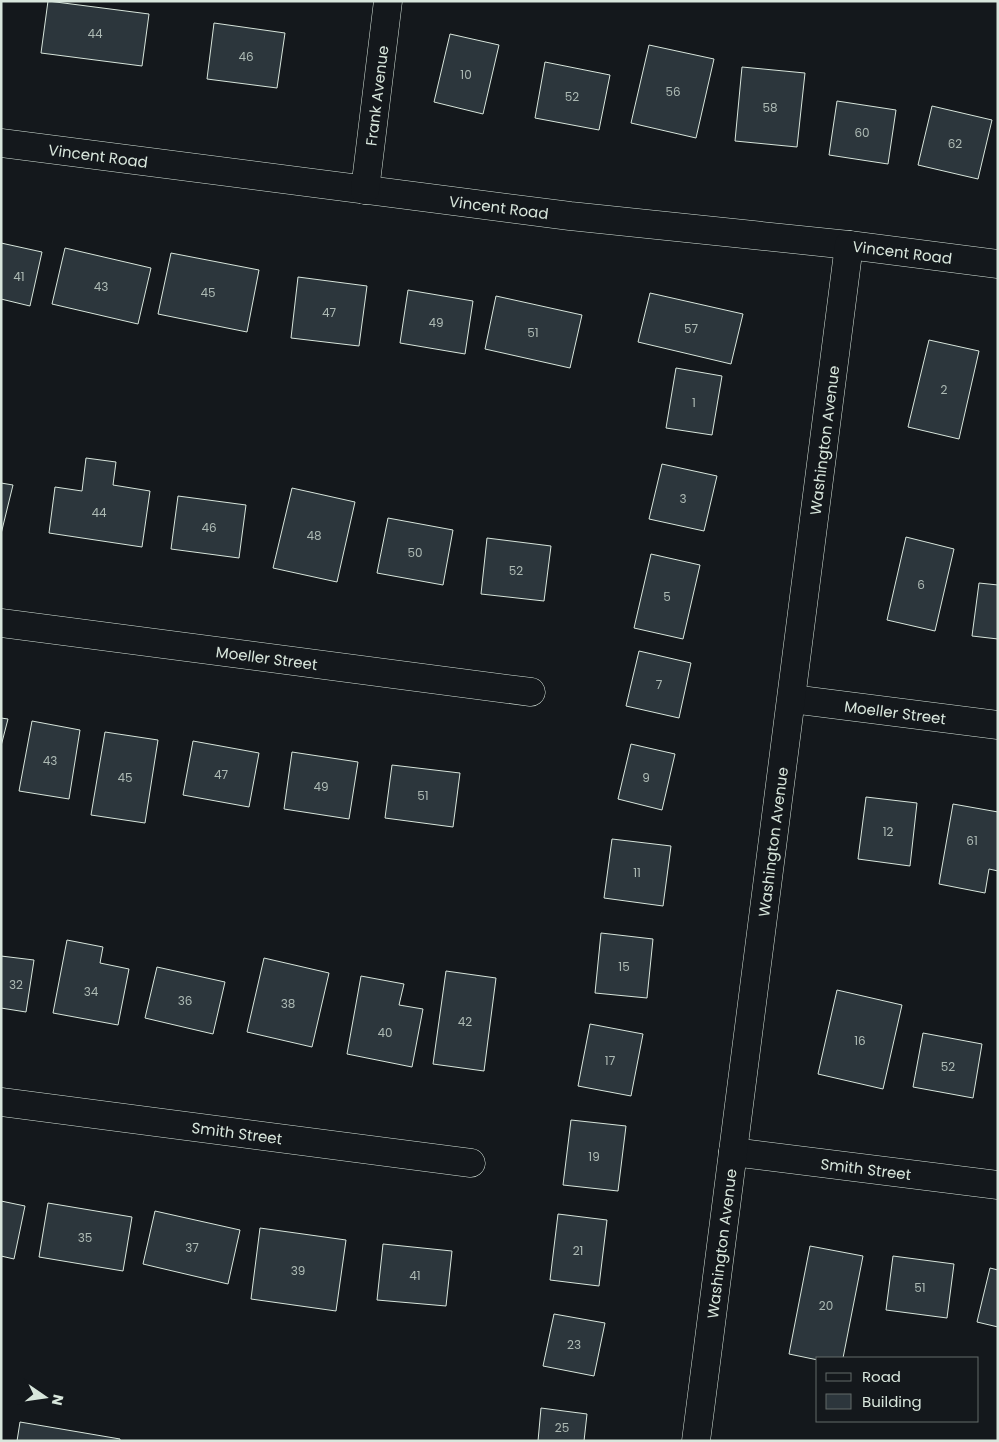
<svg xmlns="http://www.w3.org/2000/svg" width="999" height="1442" font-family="Poppins,sans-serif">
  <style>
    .building { fill: #2c363c; stroke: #d8e6dc }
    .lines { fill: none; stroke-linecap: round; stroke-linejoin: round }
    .minor-casing { stroke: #d8e6dc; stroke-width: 29 }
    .minor { stroke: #14181c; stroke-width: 28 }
    .labels { text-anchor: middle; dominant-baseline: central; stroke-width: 4; stroke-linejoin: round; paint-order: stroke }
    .number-label { font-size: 12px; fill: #adbab4 }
    .street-label { font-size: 15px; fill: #d8e6dc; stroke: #14181c }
  </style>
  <rect width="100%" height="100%" fill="#14181c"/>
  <!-- building -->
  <g class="building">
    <path d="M 48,1 L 149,14 L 142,66 L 41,53 Z"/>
    <path d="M 214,23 L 285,33 L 277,88 L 207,79 Z"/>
    <path d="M 450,34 L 499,45 L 483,114 L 434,102 Z"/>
    <path d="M 649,45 L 714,59 L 696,138 L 631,123 Z"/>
    <path d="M 545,62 L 610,75 L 599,130 L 535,118 Z"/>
    <path d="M 742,67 L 805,73 L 797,147 L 735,141 Z"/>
    <path d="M 837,101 L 896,110 L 888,164 L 829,155 Z"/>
    <path d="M 932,106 L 992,120 L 978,179 L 918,165 Z"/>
    <path d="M 1,243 L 42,252 L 30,306 L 1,299 Z"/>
    <path d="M 65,248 L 151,268 L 138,324 L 52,304 Z"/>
    <path d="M 171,253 L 259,270 L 247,332 L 158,314 Z"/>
    <path d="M 298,277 L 367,286 L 359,346 L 291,338 Z"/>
    <path d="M 408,290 L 473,301 L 465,354 L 400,343 Z"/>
    <path d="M 650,293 L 743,314 L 731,364 L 638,342 Z"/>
    <path d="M 496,296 L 582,315 L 570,368 L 485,349 Z"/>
    <path d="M 929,340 L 979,351 L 959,439 L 908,427 Z"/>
    <path d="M 676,368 L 722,376 L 712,435 L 666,428 Z"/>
    <path d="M 86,458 L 116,462 L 113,485 L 150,491 L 142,547 L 49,533 L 55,487 L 82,491 Z"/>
    <path d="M 662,464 L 717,476 L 704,531 L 649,519 Z"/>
    <path d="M 1,483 L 13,485 L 1,534 Z"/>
    <path d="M 292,488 L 355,502 L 337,582 L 273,568 Z"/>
    <path d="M 178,496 L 246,505 L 239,558 L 171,549 Z"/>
    <path d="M 388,518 L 453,530 L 443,585 L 377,573 Z"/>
    <path d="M 906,537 L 954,549 L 935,631 L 887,620 Z"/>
    <path d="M 487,538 L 551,546 L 544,601 L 481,594 Z"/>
    <path d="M 651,554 L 700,565 L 683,639 L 634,628 Z"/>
    <path d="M 979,583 L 998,585 L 998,639 L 972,636 Z"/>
    <path d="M 639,651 L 691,663 L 679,718 L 626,706 Z"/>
    <path d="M 1,718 L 8,719 L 1,746 Z"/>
    <path d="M 32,721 L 80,730 L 69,799 L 19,791 Z"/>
    <path d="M 105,732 L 158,740 L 145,823 L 91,815 Z"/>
    <path d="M 193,741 L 259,753 L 249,807 L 183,795 Z"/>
    <path d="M 631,744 L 675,754 L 662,810 L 618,799 Z"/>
    <path d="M 292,752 L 358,762 L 349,819 L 284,809 Z"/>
    <path d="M 392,765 L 460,773 L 453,827 L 385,818 Z"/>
    <path d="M 866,797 L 917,803 L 910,866 L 858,859 Z"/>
    <path d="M 953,804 L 998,812 L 998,871 L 989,869 L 985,893 L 939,884 Z"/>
    <path d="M 612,839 L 671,846 L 663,906 L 604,898 Z"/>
    <path d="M 601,933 L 653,939 L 647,998 L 595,993 Z"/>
    <path d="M 67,940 L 103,947 L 100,963 L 129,969 L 118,1025 L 53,1013 Z"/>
    <path d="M 1,956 L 34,960 L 26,1012 L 1,1008 Z"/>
    <path d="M 264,958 L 329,973 L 312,1047 L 247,1032 Z"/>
    <path d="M 157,967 L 225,982 L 213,1034 L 145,1018 Z"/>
    <path d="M 446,971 L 496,978 L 484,1071 L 433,1064 Z"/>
    <path d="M 361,976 L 404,984 L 399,1005 L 423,1009 L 412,1067 L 347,1054 Z"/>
    <path d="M 837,990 L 902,1005 L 883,1089 L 818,1074 Z"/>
    <path d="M 590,1024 L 643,1034 L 631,1096 L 578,1086 Z"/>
    <path d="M 923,1033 L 982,1044 L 973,1098 L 913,1087 Z"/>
    <path d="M 571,1120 L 626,1126 L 618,1191 L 563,1185 Z"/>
    <path d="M 1,1201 L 25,1206 L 14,1259 L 1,1256 Z"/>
    <path d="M 48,1203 L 132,1217 L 123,1271 L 39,1257 Z"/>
    <path d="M 155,1211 L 240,1230 L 228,1284 L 143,1264 Z"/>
    <path d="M 558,1214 L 607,1220 L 599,1286 L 550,1280 Z"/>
    <path d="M 260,1228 L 346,1240 L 336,1311 L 251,1299 Z"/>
    <path d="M 383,1244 L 452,1251 L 446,1306 L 377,1300 Z"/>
    <path d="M 810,1246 L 863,1256 L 843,1358 L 818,1358 L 818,1360 L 789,1354 Z"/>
    <path d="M 893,1256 L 954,1264 L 947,1318 L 886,1310 Z"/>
    <path d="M 990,1268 L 998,1270 L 998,1327 L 977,1322 Z"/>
    <path d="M 554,1314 L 605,1323 L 594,1376 L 543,1366 Z"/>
    <path d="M 541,1408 L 587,1414 L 584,1441 L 538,1441 Z"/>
    <path d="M 20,1422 L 120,1439 L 120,1441 L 17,1441 Z"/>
  </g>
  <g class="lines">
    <!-- minor casing -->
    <g class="minor-casing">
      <g id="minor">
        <path id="s1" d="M 1,143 L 570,216 L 849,245 L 998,264"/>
        <path id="s2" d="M 365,190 L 388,1"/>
        <path id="s3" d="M 1,623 L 531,692"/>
        <path id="s4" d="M 792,699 L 998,725"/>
        <path id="s5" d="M 1,1102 L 471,1163"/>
        <path id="s6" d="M 733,1152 L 998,1185"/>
        <path id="s7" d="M 696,1441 L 849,245"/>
      </g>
    </g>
    <!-- minor -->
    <use href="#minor" class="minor"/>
  </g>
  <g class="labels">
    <!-- number labels -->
    <g class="number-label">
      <text x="95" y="33">44</text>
      <text x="246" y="56">46</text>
      <text x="466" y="74">10</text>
      <text x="673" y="91">56</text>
      <text x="572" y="96">52</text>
      <text x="770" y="107">58</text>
      <text x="862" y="132">60</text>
      <text x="955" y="143">62</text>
      <text x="19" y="276">41</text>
      <text x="101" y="286">43</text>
      <text x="208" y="292">45</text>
      <text x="329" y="312">47</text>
      <text x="436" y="322">49</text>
      <text x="691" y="328">57</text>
      <text x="533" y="332">51</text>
      <text x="944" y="389">2</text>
      <text x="694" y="402">1</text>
      <text x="683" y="498">3</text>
      <text x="99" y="512">44</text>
      <text x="209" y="527">46</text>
      <text x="314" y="535">48</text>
      <text x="415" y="552">50</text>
      <text x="516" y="570">52</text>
      <text x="921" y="584">6</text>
      <text x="667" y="596">5</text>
      <text x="659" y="684">7</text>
      <text x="50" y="760">43</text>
      <text x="221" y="774">47</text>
      <text x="125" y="777">45</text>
      <text x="646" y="777">9</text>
      <text x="321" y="786">49</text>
      <text x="423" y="795">51</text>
      <text x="888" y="831">12</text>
      <text x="972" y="840">61</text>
      <text x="637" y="872">11</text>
      <text x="624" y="966">15</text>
      <text x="16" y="984">32</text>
      <text x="91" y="991">34</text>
      <text x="185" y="1000">36</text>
      <text x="288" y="1003">38</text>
      <text x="465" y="1021">42</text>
      <text x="385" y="1032">40</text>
      <text x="860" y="1040">16</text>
      <text x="610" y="1060">17</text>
      <text x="948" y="1066">52</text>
      <text x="594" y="1156">19</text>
      <text x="85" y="1237">35</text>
      <text x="192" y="1247">37</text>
      <text x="578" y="1250">21</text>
      <text x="298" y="1270">39</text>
      <text x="415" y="1275">41</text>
      <text x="920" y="1287">51</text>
      <text x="826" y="1305">20</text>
      <text x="574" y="1344">23</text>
      <text x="562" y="1427">25</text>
    </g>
    <!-- street labels -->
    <g class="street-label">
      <text stroke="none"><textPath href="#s2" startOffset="95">Frank Avenue</textPath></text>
      <text stroke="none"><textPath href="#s1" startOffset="98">Vincent Road</textPath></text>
      <text stroke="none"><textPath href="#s1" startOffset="502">Vincent Road</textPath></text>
      <text stroke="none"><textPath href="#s1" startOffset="908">Vincent Road</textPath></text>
      <text stroke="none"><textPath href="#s7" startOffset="1009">Washington Avenue</textPath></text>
      <text stroke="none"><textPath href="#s3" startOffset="268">Moeller Street</textPath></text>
      <text stroke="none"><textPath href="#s4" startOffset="104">Moeller Street</textPath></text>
      <text stroke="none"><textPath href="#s7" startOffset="604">Washington Avenue</textPath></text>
      <text stroke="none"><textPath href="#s5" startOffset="238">Smith Street</textPath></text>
      <text stroke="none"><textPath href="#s6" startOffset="134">Smith Street</textPath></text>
      <text stroke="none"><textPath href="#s7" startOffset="199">Washington Avenue</textPath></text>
    </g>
  </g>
  <!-- border -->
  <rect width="999" height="1442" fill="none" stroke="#d8e6dc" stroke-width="5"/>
  <!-- legend -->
  <rect x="816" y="1357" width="162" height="65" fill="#14181c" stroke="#626a69"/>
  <rect x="826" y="1373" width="25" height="8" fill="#14181c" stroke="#626a69"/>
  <text x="862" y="1382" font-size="15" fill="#d8e6dc">Road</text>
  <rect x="826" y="1394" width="25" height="15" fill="#2c363c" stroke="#626a69"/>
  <text x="862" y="1407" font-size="15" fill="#d8e6dc">Building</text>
  <!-- north arrow -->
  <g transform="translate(45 1397) rotate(103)" stroke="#14181c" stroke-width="4" paint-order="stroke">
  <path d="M0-4L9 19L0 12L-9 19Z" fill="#d8e6dc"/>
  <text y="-8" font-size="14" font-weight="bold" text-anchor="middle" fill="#d8e6dc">N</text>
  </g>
</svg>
